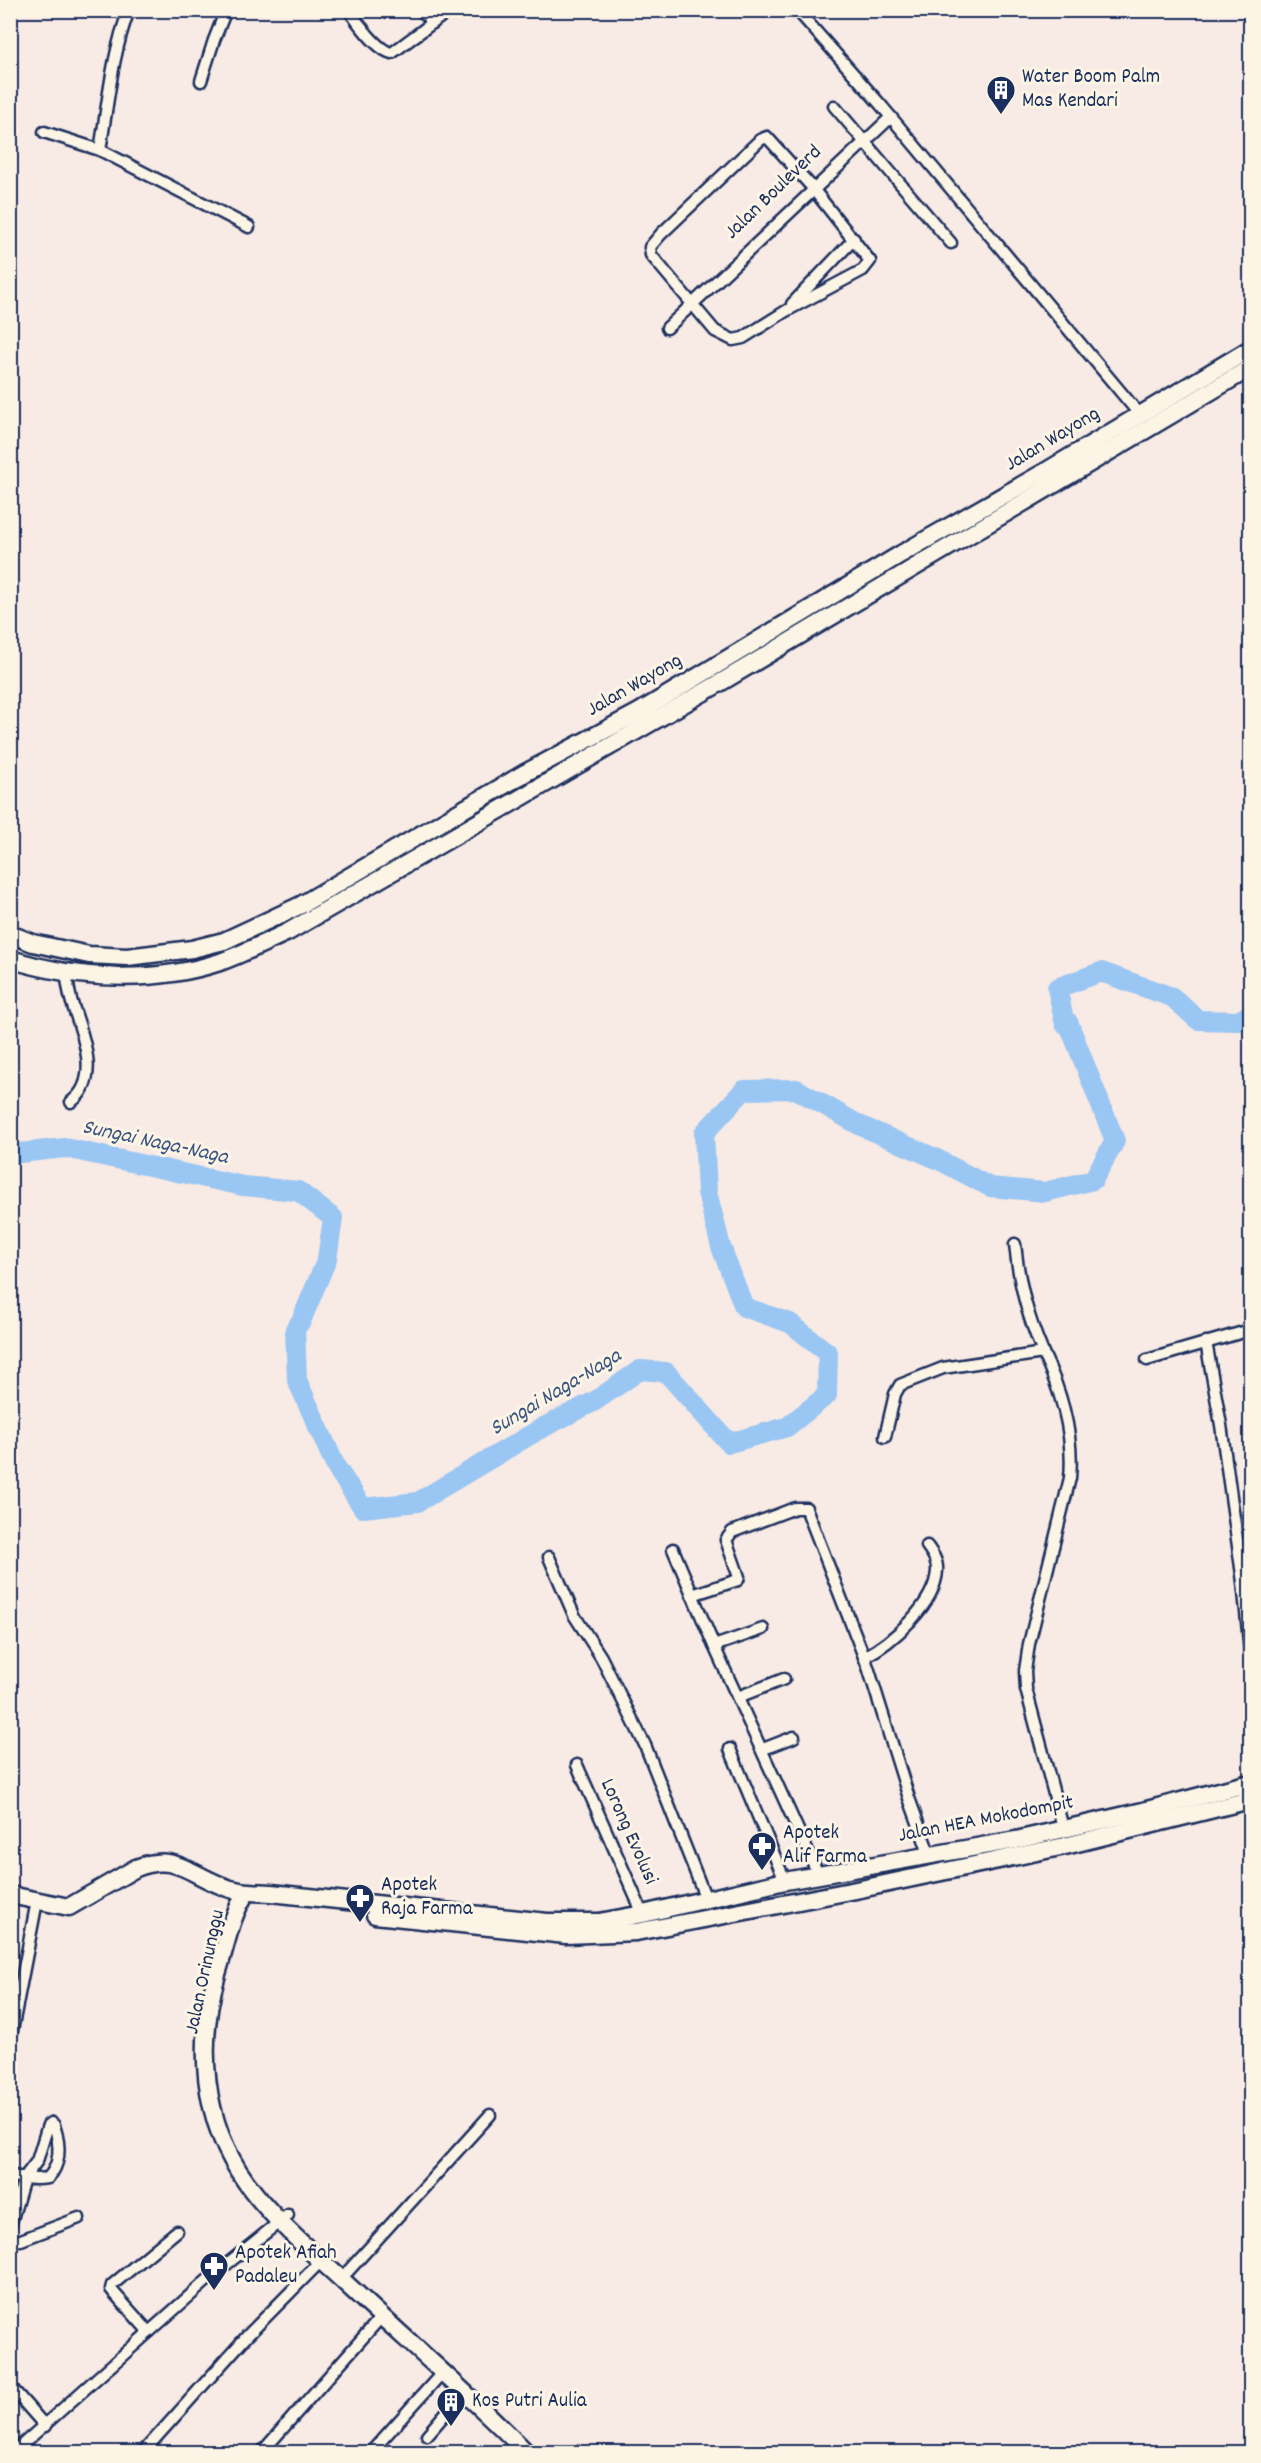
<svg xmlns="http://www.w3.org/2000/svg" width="1261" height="2463" font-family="Dekko,sans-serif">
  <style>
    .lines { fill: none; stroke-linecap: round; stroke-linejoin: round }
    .river { stroke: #99c6f3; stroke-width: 20 }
    .street-casing { stroke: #1b2f5e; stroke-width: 15 }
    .secondary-casing { stroke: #1b2f5e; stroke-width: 21 }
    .street { stroke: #fcf5e5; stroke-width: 10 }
    .secondary { stroke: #fcf5e5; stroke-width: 16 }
    .labels { text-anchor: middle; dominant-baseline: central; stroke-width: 6; stroke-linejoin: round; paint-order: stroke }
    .poi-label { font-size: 21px; fill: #1b2f5e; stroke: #fcf5e5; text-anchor: start }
    .street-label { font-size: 21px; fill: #1b2f5e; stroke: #fcf5e5 }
    .water-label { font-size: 22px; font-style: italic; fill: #3a5583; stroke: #fcf5e5 }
  </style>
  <rect width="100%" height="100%" fill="#f8eae4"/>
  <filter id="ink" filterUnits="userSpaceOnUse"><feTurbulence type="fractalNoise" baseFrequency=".0167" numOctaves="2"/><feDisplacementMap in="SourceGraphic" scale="12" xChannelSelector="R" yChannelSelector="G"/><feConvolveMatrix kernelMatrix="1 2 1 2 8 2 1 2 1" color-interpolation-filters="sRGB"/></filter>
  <g filter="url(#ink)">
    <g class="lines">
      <!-- river -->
      <path class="river" d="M 10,1154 L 65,1148 L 243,1186 L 298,1191 L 333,1218 L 327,1259 L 301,1321 L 295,1329 L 297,1380 L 336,1467 L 363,1508 L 418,1502 L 540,1429 L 595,1401 L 640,1370 L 666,1372 L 729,1443 L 787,1427 L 827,1395 L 828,1353 L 790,1323 L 744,1307 L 721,1247 L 707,1192 L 704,1133 L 744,1090 L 796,1089 L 859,1125 L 937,1159 L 990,1187 L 1045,1192 L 1093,1180 L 1115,1141 L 1068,1022 L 1065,1024 L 1057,988 L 1101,972 L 1172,997 L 1198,1020 L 1239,1021 L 1250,1014"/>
      <!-- street casing -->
      <g class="street-casing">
        <g id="street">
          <path d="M 129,10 C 112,54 108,104 100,150 L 249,227"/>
          <path d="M 349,10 C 357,22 378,51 392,53 L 450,10"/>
          <path d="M 421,10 L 433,23"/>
          <path d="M 797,10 L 880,104 L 1140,415"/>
          <path d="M 201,81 L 214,40 L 226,10"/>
          <path d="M 834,106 L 951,243"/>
          <path d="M 44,132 L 100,150"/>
          <path d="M 767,137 L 810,185 L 870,261 L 863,270 L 786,311 L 743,338 L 733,340 L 715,331 L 651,255 L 650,247 L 661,234 L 760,140 Z"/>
          <path d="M 792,304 L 854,239"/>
          <path d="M 667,328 L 891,117"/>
          <path d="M 66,973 C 68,984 69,995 73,1006 C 82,1034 102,1080 71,1102"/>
          <path d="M 1015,1244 C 1019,1284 1027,1315 1043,1353"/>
          <path d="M 1206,1342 L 1221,1425 L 1243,1582 L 1250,1652"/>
          <path d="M 1147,1360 L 1250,1330"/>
          <path d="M 885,1437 L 895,1394 L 900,1385 L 943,1368 L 1043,1353 C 1061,1391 1074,1435 1070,1478 L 1029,1644 L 1025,1671 L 1026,1689 L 1063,1828"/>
          <path d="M 673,1549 L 714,1646 L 819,1876"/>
          <path d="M 549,1557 L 574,1615 L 601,1657 L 645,1745 L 706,1899"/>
          <path d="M 692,1595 L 738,1580 L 739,1577 L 726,1540 L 732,1532 L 795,1508 L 806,1508 L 868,1667 L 909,1798 L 930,1856"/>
          <path d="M 714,1646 L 763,1629"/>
          <path d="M 864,1657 C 892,1643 935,1604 937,1571 C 938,1561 932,1553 927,1546"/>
          <path d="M 738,1697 L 784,1679"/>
          <path d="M 730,1749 L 785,1881"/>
          <path d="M 763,1749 L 794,1737"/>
          <path d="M 577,1765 L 643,1914"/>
          <path d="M 10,2041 L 37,1901"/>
          <path d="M 10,2175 C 23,2179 34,2180 48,2178 C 62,2163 60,2143 54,2125 L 51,2123 L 48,2125 L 37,2161 L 24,2178 L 10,2226"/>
          <path d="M 10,2241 L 21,2240 L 79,2218"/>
          <path d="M 341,2279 L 490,2115"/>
          <path d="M 149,2332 L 115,2294 L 111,2289 L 112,2285 L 177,2231"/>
          <path d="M 10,2386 L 45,2426"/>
          <path d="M 427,2435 L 464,2392"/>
          <path d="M 14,2452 L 212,2276 L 288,2215"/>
          <path d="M 143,2452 L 248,2335 L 322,2260"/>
          <path d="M 262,2452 L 382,2316"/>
          <path d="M 371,2452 L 442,2373"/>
        </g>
      </g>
      <!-- secondary casing -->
      <g class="secondary-casing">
        <g id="secondary">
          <path d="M 10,934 L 33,943 L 89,955 L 127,957 L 192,949 L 224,941 L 301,905 L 525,773 L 639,712 L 901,554 L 1048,470 L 1250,349"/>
          <path d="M 10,959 C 77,980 153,984 220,962 C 243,954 265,942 288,932 L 718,684 L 1250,368"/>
          <path d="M 246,1893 C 230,1918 226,1946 217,1974 C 197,2044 202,2121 246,2182 C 275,2223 318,2257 354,2291 C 412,2345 471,2396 526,2452"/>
          <path d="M 10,1895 L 69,1907 L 136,1868 C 174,1853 187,1872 220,1885 C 237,1893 253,1892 271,1893 L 547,1922 L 599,1922 L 643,1914 L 785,1881 L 1016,1840 L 1143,1811 L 1250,1783"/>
          <path d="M 375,1915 L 566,1935 L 636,1932 L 856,1890 L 1065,1846 L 1250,1800"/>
        </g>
      </g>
      <!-- street -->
      <use href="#street" class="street"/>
      <!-- secondary -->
      <use href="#secondary" class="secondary"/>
    </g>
  </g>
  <!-- icons -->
  <defs>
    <g id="building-pin" transform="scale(1.5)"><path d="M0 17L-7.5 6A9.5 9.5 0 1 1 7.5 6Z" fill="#1b2f5e" stroke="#fcf5e5"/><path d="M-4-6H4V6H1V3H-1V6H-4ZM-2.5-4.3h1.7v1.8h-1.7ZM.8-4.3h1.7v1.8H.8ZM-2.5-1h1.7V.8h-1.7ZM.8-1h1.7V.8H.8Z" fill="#fff"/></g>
    <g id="pharmacy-pin" transform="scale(1.5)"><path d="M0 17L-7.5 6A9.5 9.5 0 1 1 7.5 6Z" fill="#1b2f5e" stroke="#fcf5e5"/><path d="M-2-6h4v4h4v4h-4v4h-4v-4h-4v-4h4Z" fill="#fff"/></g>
  </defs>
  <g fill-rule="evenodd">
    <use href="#building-pin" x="1001" y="90"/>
    <use href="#pharmacy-pin" x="762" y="1846"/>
    <use href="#pharmacy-pin" x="360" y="1898"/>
    <use href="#pharmacy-pin" x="214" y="2266"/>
    <use href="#building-pin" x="451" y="2402"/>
  </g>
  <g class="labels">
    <!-- poi labels -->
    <g class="poi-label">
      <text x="1022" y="78">Water Boom Palm<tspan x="1022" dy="24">Mas Kendari</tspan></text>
      <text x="783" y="1834">Apotek<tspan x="783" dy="24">Alif Farma</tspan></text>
      <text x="381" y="1886">Apotek<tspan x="381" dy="24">Raja Farma</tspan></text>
      <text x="235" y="2254">Apotek Afiah<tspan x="235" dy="24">Padaleu</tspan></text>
      <text x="472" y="2402">Kos Putri Aulia</text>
    </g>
    <!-- street labels -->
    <g class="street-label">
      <text transform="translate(774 193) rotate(-44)">Jalan Bouleverd</text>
      <text transform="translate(1053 440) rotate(-31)">Jalan Wayong</text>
      <text transform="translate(635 686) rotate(-30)">Jalan Wayong</text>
      <text transform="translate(986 1820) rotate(-11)">Jalan HEA Mokodompit</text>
      <text transform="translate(628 1832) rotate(66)">Lorong Evolusi</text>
      <text transform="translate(206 1972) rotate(-78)">Jalan Orinunggu</text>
    </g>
    <!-- water labels -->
    <g class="water-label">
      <text transform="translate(155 1143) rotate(12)">Sungai Naga-Naga</text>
      <text transform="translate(556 1393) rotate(-31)">Sungai Naga-Naga</text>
    </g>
  </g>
  <!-- margin -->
  <rect width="1261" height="2463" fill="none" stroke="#fcf5e5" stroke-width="36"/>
  <rect x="18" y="18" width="1225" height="2427" fill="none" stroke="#1b2f5e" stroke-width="2" filter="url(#ink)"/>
</svg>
